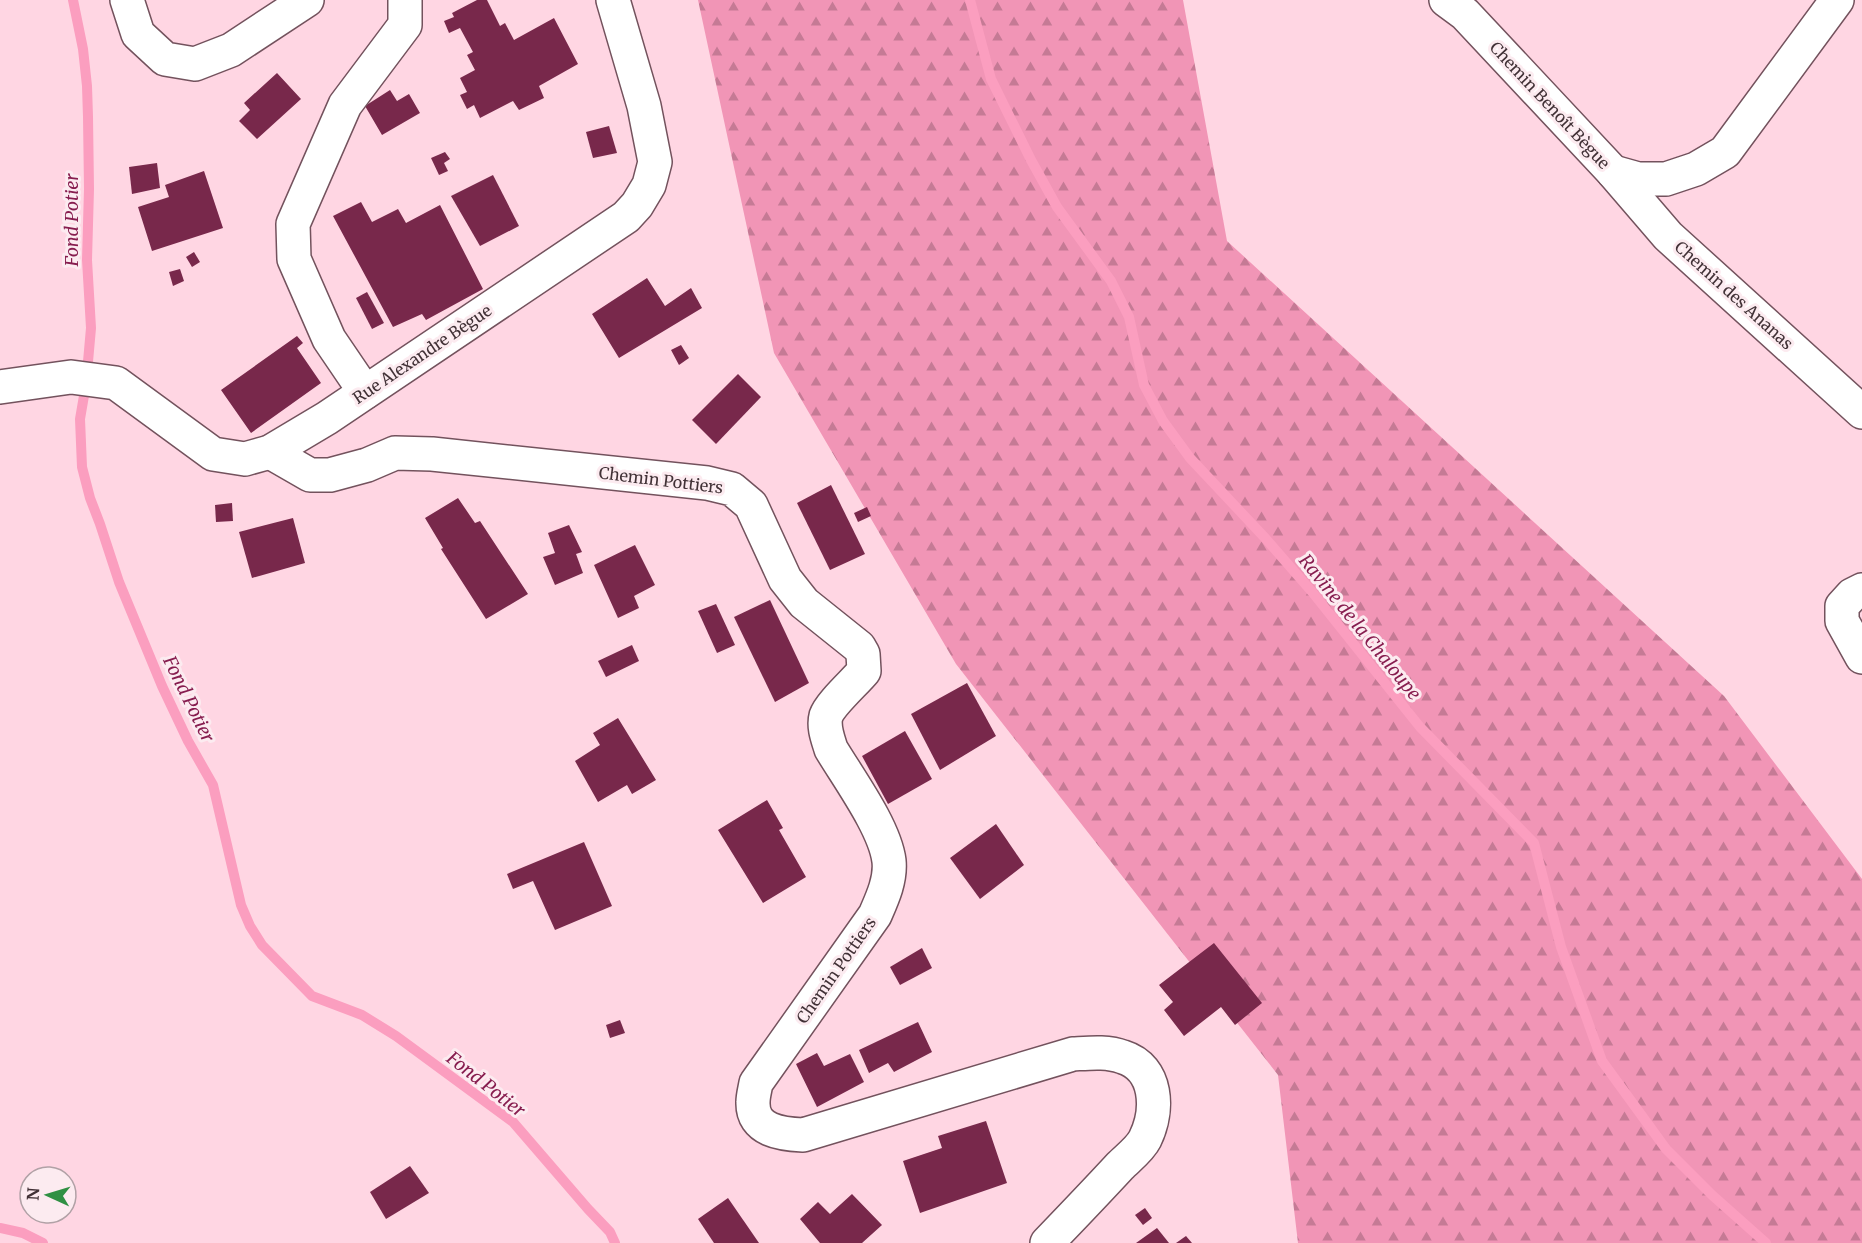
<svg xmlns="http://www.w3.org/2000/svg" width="1862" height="1243" font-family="Merriweather,serif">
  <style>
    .forest { fill: url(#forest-firs) }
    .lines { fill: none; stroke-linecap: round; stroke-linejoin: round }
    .stream { stroke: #fb9ebf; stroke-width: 10 }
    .building { fill: #78284b }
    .street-casing { stroke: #73525d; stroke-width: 36 }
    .secondary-casing { stroke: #73525d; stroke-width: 36 }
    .street { stroke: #fff; stroke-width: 33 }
    .secondary { stroke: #fff; stroke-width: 33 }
    .labels { text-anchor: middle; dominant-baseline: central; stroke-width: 6; stroke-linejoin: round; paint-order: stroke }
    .street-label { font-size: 16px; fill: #413136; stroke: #fcebf0 }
    .water-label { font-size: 18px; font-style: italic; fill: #871d4f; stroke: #fcebf0 }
  </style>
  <defs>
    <pattern id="forest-firs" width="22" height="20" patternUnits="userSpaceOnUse" patternTransform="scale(1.5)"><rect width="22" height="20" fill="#f195b6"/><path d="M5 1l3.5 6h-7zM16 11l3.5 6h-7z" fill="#c57a95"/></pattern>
  </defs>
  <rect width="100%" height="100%" fill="#ffd6e3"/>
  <!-- forest -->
  <path class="forest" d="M 698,0 L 1183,0 L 1227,241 L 1724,696 L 1862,879 L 1862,1243 L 1298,1243 L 1278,1075 L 956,664 L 774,353 Z"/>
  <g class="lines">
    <!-- stream -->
    <g class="stream">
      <path d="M 73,0 L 83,49 L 87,86 L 88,117 L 89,189 L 87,260 L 91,328 L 86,384 L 80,419 L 82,467 L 90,498 L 100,524 L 119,582 L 162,686 L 188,741 L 213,785 L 241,905 L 250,926 L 262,945 L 312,996 L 362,1015 L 396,1036 L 513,1122 L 588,1209 L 610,1232 L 615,1243"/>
      <path d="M 970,0 L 991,79 L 1031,160 L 1057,207 L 1111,281 L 1129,317 L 1144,385 L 1163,421 L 1190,458 L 1266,539 L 1313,593 L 1420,727 L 1534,843 L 1561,947 L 1602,1061 L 1666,1149 L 1712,1195 L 1766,1243"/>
      <path d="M 0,1228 L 23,1233 L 43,1243"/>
    </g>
  </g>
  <!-- building -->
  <g class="building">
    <path d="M 477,0 L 487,0 L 500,26 L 505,23 L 514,40 L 554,18 L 578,64 L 539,86 L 544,98 L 519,110 L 513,101 L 480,118 L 474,105 L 467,109 L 460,95 L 467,92 L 460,78 L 475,70 L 467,55 L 473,52 L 460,28 L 449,33 L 444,21 L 454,17 L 452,13 Z"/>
    <path d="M 277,73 L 301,99 L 257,139 L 239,121 L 250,110 L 244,103 Z"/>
    <path d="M 390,90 L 397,101 L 409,94 L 420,113 L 382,135 L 365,106 Z"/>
    <path d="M 609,126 L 617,153 L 593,158 L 586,132 Z"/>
    <path d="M 445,152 L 450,159 L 444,163 L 448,171 L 439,175 L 431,158 Z"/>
    <path d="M 157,163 L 160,188 L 132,194 L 129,167 Z"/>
    <path d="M 204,171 L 223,228 L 152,251 L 138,207 L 169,197 L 165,185 Z"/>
    <path d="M 493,175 L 519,226 L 480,246 L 451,196 Z"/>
    <path d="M 361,202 L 372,222 L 398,209 L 406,223 L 440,205 L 483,289 L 426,320 L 422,314 L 393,327 L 333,216 Z"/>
    <path d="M 194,252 L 200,262 L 192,267 L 186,257 Z"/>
    <path d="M 180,269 L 184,281 L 173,286 L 169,272 Z"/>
    <path d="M 647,278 L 665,306 L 691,288 L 702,308 L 619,358 L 592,314 Z"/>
    <path d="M 367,292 L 384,323 L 372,329 L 356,298 Z"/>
    <path d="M 297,336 L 303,343 L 297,348 L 321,383 L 251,433 L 221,390 Z"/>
    <path d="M 681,345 L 689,358 L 679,365 L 671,350 Z"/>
    <path d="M 738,374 L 761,397 L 716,444 L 692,420 Z"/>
    <path d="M 831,485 L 865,554 L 830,570 L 797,503 Z"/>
    <path d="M 458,498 L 475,523 L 480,521 L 528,594 L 486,619 L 441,549 L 443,548 L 425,518 Z"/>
    <path d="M 232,503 L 233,521 L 216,522 L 215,505 Z"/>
    <path d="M 867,507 L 871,516 L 858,522 L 854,513 Z"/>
    <path d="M 293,518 L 305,563 L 252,578 L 239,532 Z"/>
    <path d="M 569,525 L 582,552 L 576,554 L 583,573 L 555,585 L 543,557 L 555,553 L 548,533 Z"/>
    <path d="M 635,545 L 655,585 L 634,596 L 639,608 L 618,618 L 594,565 Z"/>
    <path d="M 770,600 L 809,683 L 775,702 L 734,617 Z"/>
    <path d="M 716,604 L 735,645 L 717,653 L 698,611 Z"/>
    <path d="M 632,645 L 639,661 L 606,677 L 598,661 Z"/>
    <path d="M 967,683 L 996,736 L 940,770 L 911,714 Z"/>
    <path d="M 618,718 L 656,780 L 632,794 L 627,785 L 598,802 L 575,761 L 600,745 L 593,733 Z"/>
    <path d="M 905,731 L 932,779 L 888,804 L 862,756 Z"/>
    <path d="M 767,800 L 783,828 L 779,830 L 806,877 L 763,903 L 718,830 Z"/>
    <path d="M 996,824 L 1024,865 L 980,899 L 950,858 Z"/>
    <path d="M 584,842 L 612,906 L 555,930 L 533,881 L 513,889 L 507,874 Z"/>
    <path d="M 1214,943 L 1262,1003 L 1235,1025 L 1221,1007 L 1184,1036 L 1164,1010 L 1173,1002 L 1159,985 Z"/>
    <path d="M 922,948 L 932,968 L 900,985 L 890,967 Z"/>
    <path d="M 620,1020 L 625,1033 L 610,1038 L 606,1025 Z"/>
    <path d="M 918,1022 L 932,1052 L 894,1072 L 888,1063 L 869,1073 L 859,1050 Z"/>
    <path d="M 817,1053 L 824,1066 L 850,1054 L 864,1082 L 817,1107 L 796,1064 Z"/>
    <path d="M 986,1121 L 1007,1183 L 920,1213 L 903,1161 L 942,1148 L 938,1136 Z"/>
    <path d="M 410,1166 L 429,1193 L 386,1219 L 370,1192 Z"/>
    <path d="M 852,1194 L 882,1225 L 862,1243 L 820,1243 L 800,1219 L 818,1202 L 830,1214 Z"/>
    <path d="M 728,1198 L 759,1243 L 714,1243 L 698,1219 Z"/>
    <path d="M 1145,1208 L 1152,1218 L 1143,1225 L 1135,1215 Z"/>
    <path d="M 1157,1228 L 1169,1243 L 1136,1243 Z"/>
    <path d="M 1186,1236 L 1192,1243 L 1176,1243 Z"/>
  </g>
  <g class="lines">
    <!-- street casing -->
    <g class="street-casing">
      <g id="street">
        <path d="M 127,0 L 138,34 L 165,59 L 195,64 L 231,50 L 307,0"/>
        <path d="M 1446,0 L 1465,14 L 1613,172 L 1668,236 L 1862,412"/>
        <path d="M 1613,172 L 1638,179 L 1666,179 L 1696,169 L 1725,152 L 1837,0"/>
        <path d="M 365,392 L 329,339 L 294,259 L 293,224 L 345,105 L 405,25 L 405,0"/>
        <path d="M 270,452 L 310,475 L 330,475 L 367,465 L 395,453 L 432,454 L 707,483 L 732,489 L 751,505 L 785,579 L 804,603 L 859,647 L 863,654 L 864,671 C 855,682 830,704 826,716 C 823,727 828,739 831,749 C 849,779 885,828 889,861 C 891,880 882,899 875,915 L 756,1083 C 755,1089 753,1096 753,1102 C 752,1131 782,1134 803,1135 L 1073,1054 C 1090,1053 1107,1051 1123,1057 C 1158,1068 1159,1110 1145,1139 C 1140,1149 1128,1158 1120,1166 C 1096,1192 1072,1217 1047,1243"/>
        <path d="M 1862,590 L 1852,595 L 1842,606 L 1842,621 L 1862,657"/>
      </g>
    </g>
    <!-- secondary casing -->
    <g class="secondary-casing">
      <path id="secondary" d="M 0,387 L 71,377 L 116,383 L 213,454 L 245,459 L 270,452 L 327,418 L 626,217 L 637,205 L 649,185 L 655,162 L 644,106 L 613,0"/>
    </g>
    <!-- street -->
    <use href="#street" class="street"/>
    <!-- secondary -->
    <use href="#secondary" class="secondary"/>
  </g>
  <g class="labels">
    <!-- street labels -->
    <g class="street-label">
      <text transform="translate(1550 105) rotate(47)">Chemin Benoît Bègue</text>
      <text transform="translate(1734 295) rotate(42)">Chemin des Ananas</text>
      <text transform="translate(422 354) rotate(-34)">Rue Alexandre Bègue</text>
      <text transform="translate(661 480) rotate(7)">Chemin Pottiers</text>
      <text transform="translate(836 970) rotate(-55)">Chemin Pottiers</text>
    </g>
    <!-- water labels -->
    <g class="water-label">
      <text transform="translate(71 220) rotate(-90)">Fond Potier</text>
      <text transform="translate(1360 627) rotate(51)">Ravine de la Chaloupe</text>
      <text transform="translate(189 699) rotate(64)">Fond Potier</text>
      <text transform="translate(486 1084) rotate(38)">Fond Potier</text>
    </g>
  </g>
  <!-- north arrow -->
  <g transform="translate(48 1195) rotate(274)"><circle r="28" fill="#fcebf0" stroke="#b1a1a6" stroke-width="1.5"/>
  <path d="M0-4.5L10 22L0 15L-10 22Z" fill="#2f9043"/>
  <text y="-9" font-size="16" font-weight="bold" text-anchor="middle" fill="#413136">N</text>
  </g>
</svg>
